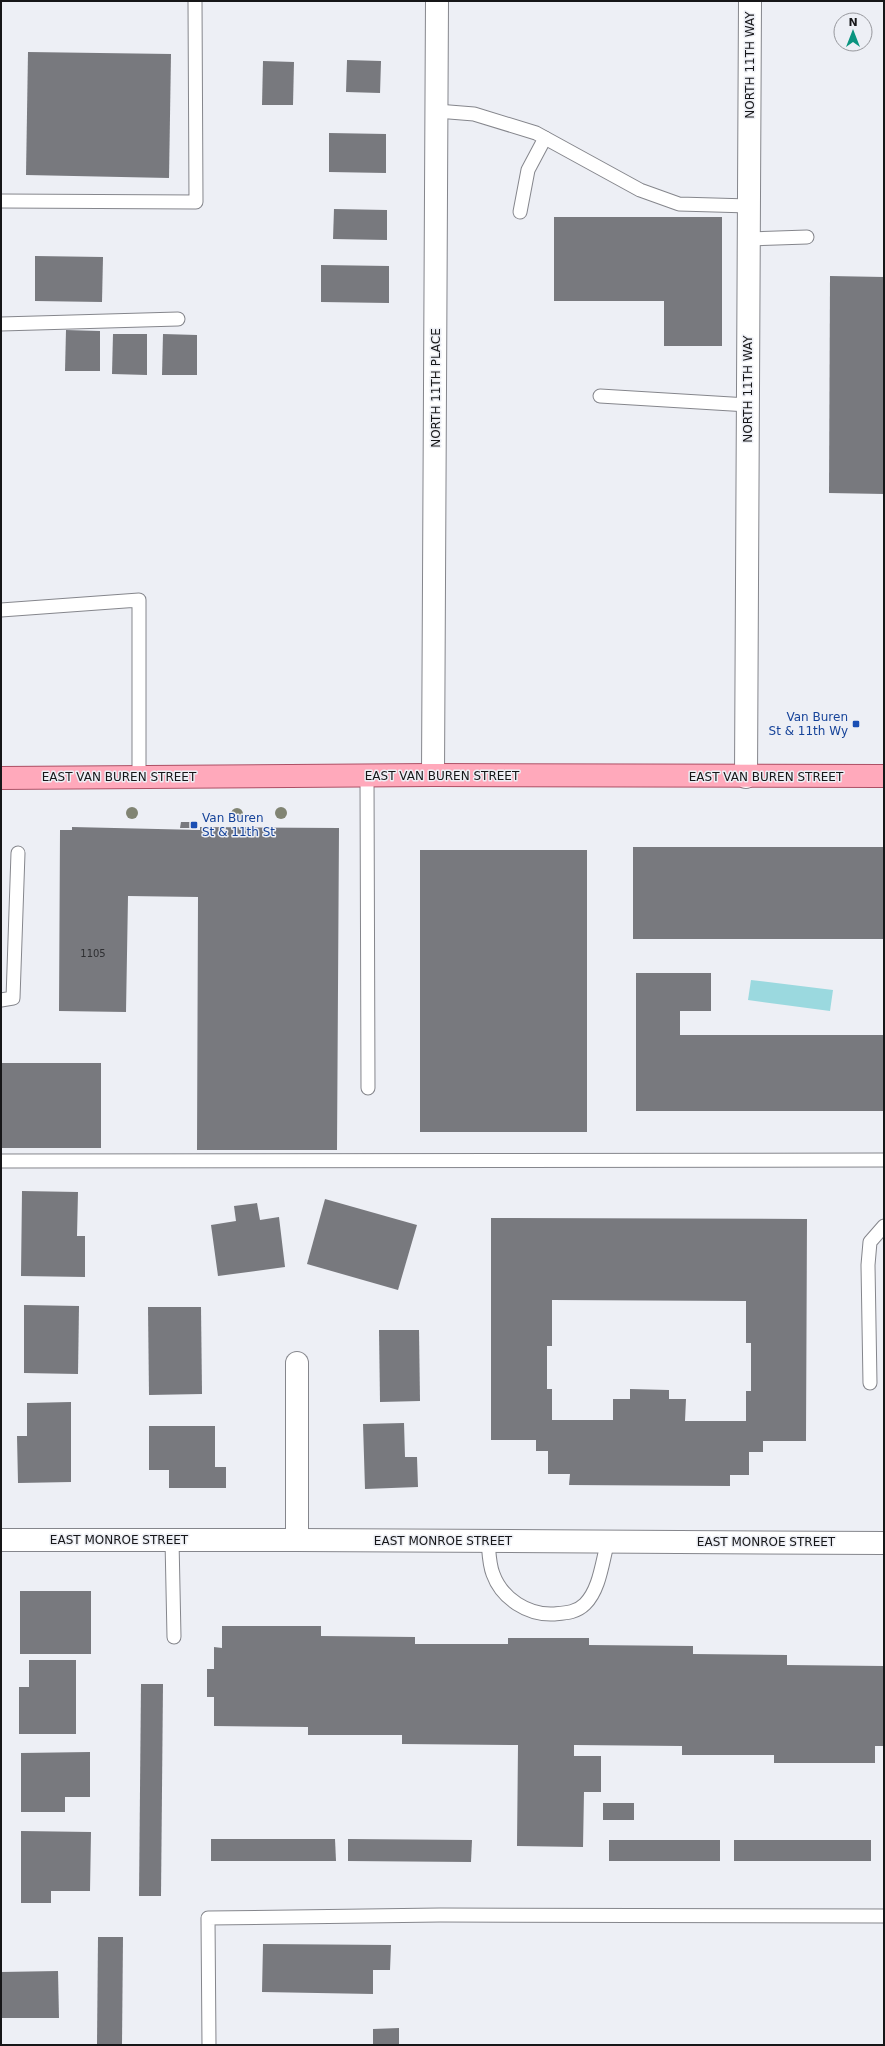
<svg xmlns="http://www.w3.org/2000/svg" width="885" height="2046" font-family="'DejaVu Sans',sans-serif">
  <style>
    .water { fill: #9bd9df }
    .building { fill: #78797e; fill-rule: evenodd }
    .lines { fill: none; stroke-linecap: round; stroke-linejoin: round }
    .lane-casing { stroke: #85868c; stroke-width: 15 }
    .street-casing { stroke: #85868c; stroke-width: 24 }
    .primary-casing { stroke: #ad5065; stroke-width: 24 }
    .lane { stroke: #fff; stroke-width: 13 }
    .street { stroke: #fff; stroke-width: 22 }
    .primary { stroke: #ffa9bb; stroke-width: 22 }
    .tree { fill: #818473 }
    .transit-dot { fill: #1a4fb4; stroke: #edeff5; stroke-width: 1.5 }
    .labels { text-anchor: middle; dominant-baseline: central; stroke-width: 3; stroke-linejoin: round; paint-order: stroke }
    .number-label { font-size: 10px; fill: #2e2f32 }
    .street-label { font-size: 12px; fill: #161618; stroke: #edeff5 }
    .transit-label { font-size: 12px; fill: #164399; stroke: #edeff5; text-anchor: end }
  </style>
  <rect width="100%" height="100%" fill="#edeff5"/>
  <!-- water -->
  <path class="water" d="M 751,980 L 833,990 L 830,1011 L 748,1000 Z"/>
  <!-- building -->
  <g class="building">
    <path d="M 28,52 L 171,54 L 169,178 L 26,175 Z"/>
    <path d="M 347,60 L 381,61 L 380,93 L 346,92 Z"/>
    <path d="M 263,61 L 294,62 L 293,105 L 262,105 Z"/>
    <path d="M 329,133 L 386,134 L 386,173 L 329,172 Z"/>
    <path d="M 334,209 L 387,210 L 387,240 L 333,239 Z"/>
    <path d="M 554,217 L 722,217 L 722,346 L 664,346 L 664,301 L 554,301 Z"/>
    <path d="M 35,256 L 103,257 L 102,302 L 35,301 Z"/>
    <path d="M 321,265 L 389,266 L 389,303 L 321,302 Z"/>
    <path d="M 830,276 L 884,277 L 884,494 L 829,493 Z"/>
    <path d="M 66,330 L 100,331 L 100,371 L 65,371 Z"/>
    <path d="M 113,334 L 147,334 L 147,375 L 112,374 Z"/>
    <path d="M 163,334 L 197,335 L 197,375 L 162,375 Z"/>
    <path d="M 181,822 L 198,822 L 198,828 L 180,828 Z"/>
    <path d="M 72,827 L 200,830 L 200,827 L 339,828 L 337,1150 L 197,1150 L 198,897 L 128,896 L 126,1012 L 59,1011 L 60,830 L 72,830 Z"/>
    <rect x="633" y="847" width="251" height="92"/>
    <rect x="420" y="850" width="167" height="282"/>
    <path d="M 636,973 L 711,973 L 711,1011 L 680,1011 L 680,1035 L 884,1035 L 884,1111 L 636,1111 Z"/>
    <rect x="1" y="1063" width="100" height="85"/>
    <path d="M 22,1191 L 78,1192 L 77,1236 L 85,1236 L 85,1277 L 21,1276 Z"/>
    <path d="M 325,1199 L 417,1225 L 398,1290 L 307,1264 Z"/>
    <path d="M 257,1203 L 260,1220 L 279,1217 L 285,1267 L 218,1276 L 211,1225 L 236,1221 L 234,1206 Z"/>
    <path d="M 491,1218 L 807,1219 L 806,1441 L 763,1441 L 763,1452 L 749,1452 L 749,1475 L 730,1475 L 730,1486 L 569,1485 L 570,1474 L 548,1474 L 548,1451 L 536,1451 L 536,1440 L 491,1440 ZM 552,1300 L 746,1301 L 746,1343 L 751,1343 L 751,1391 L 746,1391 L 746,1421 L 685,1421 L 686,1399 L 669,1399 L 669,1390 L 630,1389 L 630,1399 L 613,1399 L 613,1420 L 552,1420 L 552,1389 L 547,1389 L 547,1346 L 552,1346 Z"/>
    <path d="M 24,1305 L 79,1306 L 78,1374 L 24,1373 Z"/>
    <path d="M 148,1307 L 201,1307 L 202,1394 L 149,1395 Z"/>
    <path d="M 379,1330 L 419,1330 L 420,1401 L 380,1402 Z"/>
    <path d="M 71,1402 L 71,1482 L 18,1483 L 17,1436 L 27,1436 L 27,1403 Z"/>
    <path d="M 404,1423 L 405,1457 L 417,1457 L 418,1487 L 365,1489 L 363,1424 Z"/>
    <path d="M 149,1426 L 215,1426 L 215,1467 L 226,1467 L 226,1488 L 169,1488 L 169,1470 L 149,1470 Z"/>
    <rect x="20" y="1591" width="71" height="63"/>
    <path d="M 222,1626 L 321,1626 L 321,1636 L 415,1637 L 415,1644 L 508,1644 L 508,1638 L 589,1638 L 589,1645 L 693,1646 L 693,1654 L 787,1655 L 787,1665 L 883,1666 L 884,1746 L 875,1746 L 875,1763 L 774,1763 L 774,1755 L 682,1755 L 682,1746 L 574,1745 L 574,1756 L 601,1756 L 601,1792 L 584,1792 L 583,1847 L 517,1846 L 518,1745 L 402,1744 L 402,1735 L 308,1735 L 308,1727 L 214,1726 L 214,1697 L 207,1697 L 207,1669 L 214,1669 L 214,1647 L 222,1648 Z"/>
    <path d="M 29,1660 L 76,1660 L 76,1734 L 19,1734 L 19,1687 L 29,1687 Z"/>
    <path d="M 141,1684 L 163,1684 L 161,1896 L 139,1896 Z"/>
    <path d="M 90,1752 L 90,1797 L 65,1797 L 65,1812 L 21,1812 L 21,1753 Z"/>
    <rect x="603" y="1803" width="31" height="17"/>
    <path d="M 21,1831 L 91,1832 L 90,1891 L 51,1891 L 51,1903 L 21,1903 Z"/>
    <path d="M 211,1839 L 335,1839 L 336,1861 L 211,1861 Z"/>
    <path d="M 348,1839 L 472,1840 L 471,1862 L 348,1861 Z"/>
    <rect x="609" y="1840" width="111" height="21"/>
    <rect x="734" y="1840" width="137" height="21"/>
    <path d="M 98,1937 L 123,1937 L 122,2045 L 97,2045 Z"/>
    <path d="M 263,1944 L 391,1945 L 390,1970 L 373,1970 L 373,1994 L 262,1992 Z"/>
    <path d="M 58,1971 L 59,2018 L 1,2018 L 1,1972 Z"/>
    <path d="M 399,2028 L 399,2045 L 373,2045 L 373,2029 Z"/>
  </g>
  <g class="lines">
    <!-- lane casing -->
    <g class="lane-casing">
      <g id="lane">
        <path d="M 437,111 L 474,114 L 536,133 L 640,190 L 679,204 L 749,206"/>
        <path d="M 1,201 L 196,202 L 195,1"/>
        <path d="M 520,212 L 528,170 L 545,138"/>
        <path d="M 749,239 L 807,237"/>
        <path d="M 1,324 L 178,319"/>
        <path d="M 600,396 L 748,405"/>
        <path d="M 1,610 L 139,600 L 139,777"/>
        <path d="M 367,776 L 368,1088"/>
        <path d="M 1,1000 L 13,998 L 18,853"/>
        <path d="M 1,1161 L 884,1160"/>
        <path d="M 870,1383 L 868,1265 L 870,1242 L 884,1226"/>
        <path d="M 172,1540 L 174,1637"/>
        <path d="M 488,1541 C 489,1551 489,1564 493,1574 C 502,1599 528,1615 553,1614 C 565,1613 576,1613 585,1604 C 600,1589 602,1562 608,1541"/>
        <path d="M 209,2045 L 208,1918 L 440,1915 L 884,1916"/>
      </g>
    </g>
    <!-- street casing -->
    <g class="street-casing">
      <g id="street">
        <path d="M 433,775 L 437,1"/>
        <path d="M 746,777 L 750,1"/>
        <path d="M 297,1363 L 297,1540"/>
        <path d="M 1,1540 L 297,1540 L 884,1543"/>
      </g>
    </g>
    <!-- primary casing -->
    <g class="primary-casing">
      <path id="primary" d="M 1,778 L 433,775 L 884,776"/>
    </g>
    <!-- lane -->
    <use href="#lane" class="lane"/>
    <!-- street -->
    <use href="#street" class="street"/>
    <!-- primary -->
    <use href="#primary" class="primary"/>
  </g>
  <!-- trees -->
  <g class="tree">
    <circle cx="132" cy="813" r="6"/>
    <circle cx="281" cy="813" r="6"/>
    <circle cx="237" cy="814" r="6"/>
  </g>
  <!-- markers -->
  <g class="transit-dot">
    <rect x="852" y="720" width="8" height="8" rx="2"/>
    <rect x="190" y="821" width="8" height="8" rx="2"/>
  </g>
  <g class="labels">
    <!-- number labels -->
    <g class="number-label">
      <text x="93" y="953">1105</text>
    </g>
    <!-- street labels -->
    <g class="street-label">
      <text transform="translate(750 65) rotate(-90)">NORTH 11TH WAY</text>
      <text transform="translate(436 388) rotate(-90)">NORTH 11TH PLACE</text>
      <text transform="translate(748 389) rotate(-90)">NORTH 11TH WAY</text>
      <text x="442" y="776">EAST VAN BUREN STREET</text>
      <text x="119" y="777">EAST VAN BUREN STREET</text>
      <text x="766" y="777">EAST VAN BUREN STREET</text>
      <text x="119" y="1540">EAST MONROE STREET</text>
      <text x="443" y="1541">EAST MONROE STREET</text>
      <text x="766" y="1542">EAST MONROE STREET</text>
    </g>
    <!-- transit labels -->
    <g class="transit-label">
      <text x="848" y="717">Van Buren<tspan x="848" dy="14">St &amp; 11th Wy</tspan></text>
      <text x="202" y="818" text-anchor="start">Van Buren<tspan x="202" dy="14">St &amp; 11th St</tspan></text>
    </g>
  </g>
  <!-- border -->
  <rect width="885" height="2046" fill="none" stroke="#161618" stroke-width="4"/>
  <!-- north arrow -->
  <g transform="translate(853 32)"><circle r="19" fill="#edeff5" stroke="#97989d"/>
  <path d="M0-3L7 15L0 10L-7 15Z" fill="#0a947f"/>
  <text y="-6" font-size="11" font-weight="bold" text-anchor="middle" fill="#161618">N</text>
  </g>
</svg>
